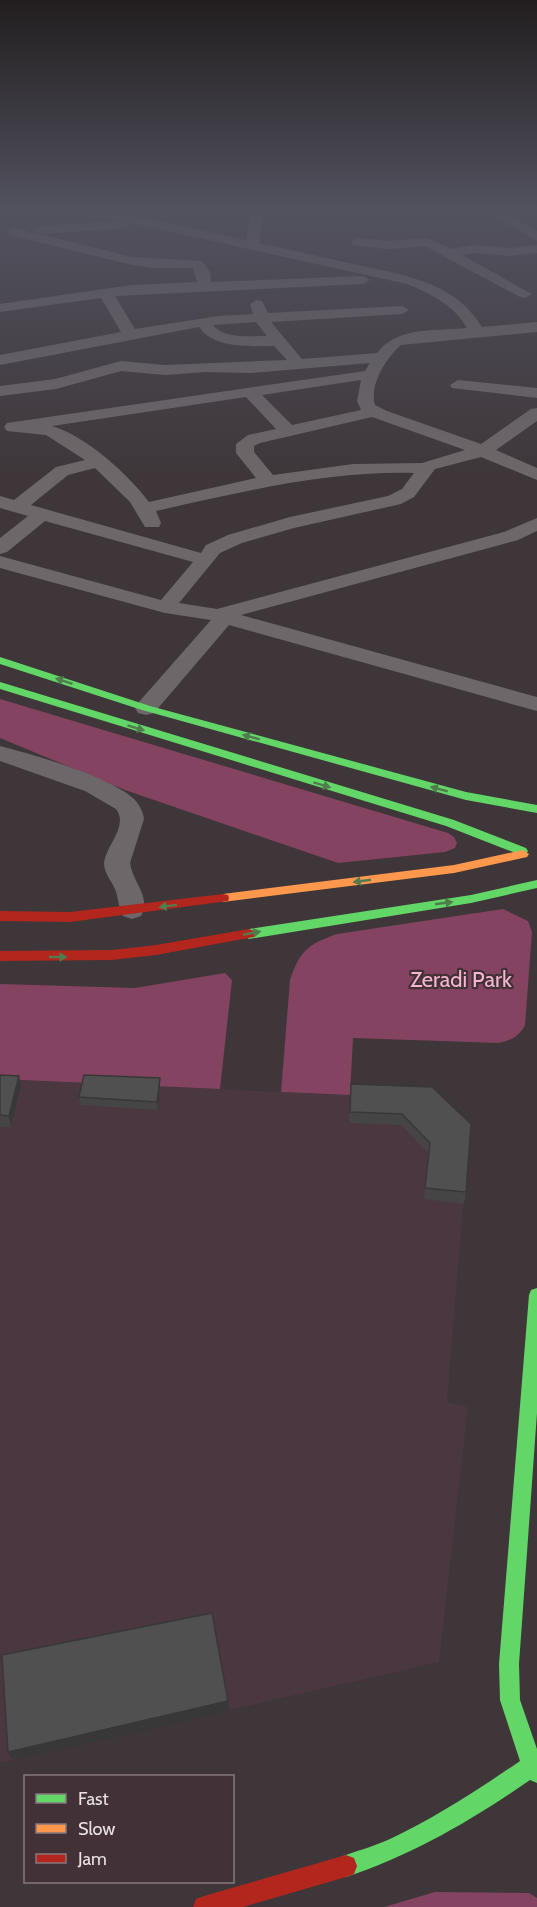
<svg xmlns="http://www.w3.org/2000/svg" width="537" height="1907" font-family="Cabin,sans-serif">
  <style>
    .built { fill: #4b373f }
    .green { fill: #844361 }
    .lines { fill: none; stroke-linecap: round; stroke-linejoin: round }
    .street { fill: #6e6769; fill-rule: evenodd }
    .fast { fill: #63d668; fill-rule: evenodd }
    .slow { fill: #ff974d; fill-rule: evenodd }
    .jam { fill: #b3261e; fill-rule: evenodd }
    .wall { fill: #454545 }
    .shaded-wall { fill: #383838 }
    .building { fill: #505050; stroke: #383838; stroke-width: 1.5 }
    .oneway { fill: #517c4e }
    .labels { text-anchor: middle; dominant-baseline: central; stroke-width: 4.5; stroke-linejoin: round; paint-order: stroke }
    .park-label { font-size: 22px; fill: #f7b5d0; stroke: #423238 }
  </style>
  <rect width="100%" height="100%" fill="#3e3639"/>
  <!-- built -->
  <path class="built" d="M 0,1079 L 430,1099 L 469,1136 L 447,1402 L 468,1407 L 439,1662 L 0,1763 Z"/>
  <!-- green -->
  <g class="green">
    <path d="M 0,699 L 448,833 L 454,837 L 457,843 L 455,848 L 445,852 L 338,863 L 125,790 L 0,738 Z"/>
    <path d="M 503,909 L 528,921 L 532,932 L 525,1025 C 519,1037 511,1040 498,1043 L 353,1038 L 350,1095 L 281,1092 L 290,980 C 300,951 308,944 337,934 Z"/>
    <path d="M 225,973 L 232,980 L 220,1089 L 0,1079 L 0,984 L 135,988 Z"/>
    <path d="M 435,1892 L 529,1893 L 537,1898 L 537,1907 L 384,1907 Z"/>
  </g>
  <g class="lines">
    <!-- street -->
    <g class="street">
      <path d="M 85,210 L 107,210 L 246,240 L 251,210 L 263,210 L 259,243 C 289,250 319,256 349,263 C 398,274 454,280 482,327 L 537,322 L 537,332 L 401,345 C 386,358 369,385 375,405 L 387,411 L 481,444 L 531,409 L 537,408 L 537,421 L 496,450 L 537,468 L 537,480 L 481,457 L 435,469 L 414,497 L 401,504 L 294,528 L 242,543 L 220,553 L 179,603 L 217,609 L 504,532 L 537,518 L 537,531 L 518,540 L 241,615 L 537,697 L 537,711 L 229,625 L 154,713 L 146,715 L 138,713 L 135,708 L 138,703 L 211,620 L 165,613 L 0,568 L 0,556 L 161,600 L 193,562 L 45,521 L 7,552 L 0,554 L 0,538 L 28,516 L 0,508 L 0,496 L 14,500 L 56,467 L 85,460 L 46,435 L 7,431 L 4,427 L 7,423 L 365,371 L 370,363 L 251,373 L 205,372 L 165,375 L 121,371 L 56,389 L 0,396 L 0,386 L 55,379 L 121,361 L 165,365 L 287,360 L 274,346 C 250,346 214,349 199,327 L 0,365 L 0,355 L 121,332 L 101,298 L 0,312 L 0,304 L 132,285 L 197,282 L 193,268 L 152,268 L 132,265 L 10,235 L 8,232 L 10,229 L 15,228 L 132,257 L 202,261 L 210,272 L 211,282 L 363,276 L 370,280 L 363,284 L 115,296 L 135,329 L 218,316 L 253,314 L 250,304 L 257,300 L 262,301 L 268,313 L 402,306 L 409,310 L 402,314 L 271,322 L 302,359 L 377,353 C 397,326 437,331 467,328 C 454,305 431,294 407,284 L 91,214 ZM 256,322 L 267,336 C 250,336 224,339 213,325 ZM 361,380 L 357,401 L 361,410 L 292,425 L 262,395 ZM 246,397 L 276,429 L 248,435 L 236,444 L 236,453 L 256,478 L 149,502 C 128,474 86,436 52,426 ZM 372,417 L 465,450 L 422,463 L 353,464 L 273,475 L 254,452 L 254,446 L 260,443 ZM 95,468 L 130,502 L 145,527 L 159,527 L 161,523 L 156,511 C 241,492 326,471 414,473 L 402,489 L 388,496 L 290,517 L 228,535 L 206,545 L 201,553 L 31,505 L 68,475 Z"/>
      <path d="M 485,210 L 500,210 L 537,231 L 537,241 Z"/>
      <path d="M 122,221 L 127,222 L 129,225 L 127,228 L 40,234 L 33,230 L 40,226 Z"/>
      <path d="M 358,238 L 389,241 L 427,238 L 451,249 L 474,245 L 511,248 L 537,245 L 537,253 L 511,256 L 474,253 L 462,255 L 532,294 L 525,298 L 520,297 L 425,246 L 389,249 L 353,245 L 351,242 Z"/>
      <path d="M 458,380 L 537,388 L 537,398 L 452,388 L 450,385 Z"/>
      <path d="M 0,746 C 32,754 111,777 134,799 C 139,804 143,811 144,819 L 130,863 C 132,881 152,898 141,916 L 132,919 L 123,916 C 118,908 119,898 115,889 C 111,880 104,873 104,863 C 106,845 129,826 116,809 L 85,791 L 0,761 Z"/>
    </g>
    <!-- fast -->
    <g class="fast">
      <path d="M 0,657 L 150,706 L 466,792 L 537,805 L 537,813 L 466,800 L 142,710 L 0,664 Z"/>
      <path d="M 0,682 L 454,820 L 526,848 L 528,851 L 526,854 L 518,854 L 446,826 L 0,689 Z"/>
      <path d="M 537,880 L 537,888 L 471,903 L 249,939 L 242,934 L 249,929 L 471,895 Z"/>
      <path d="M 537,1288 L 537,1413 L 519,1664 L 520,1700 L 537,1749 L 537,1783 L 530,1780 C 472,1820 413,1855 346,1877 L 338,1874 L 335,1866 L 338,1858 C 355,1851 373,1847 390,1839 C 436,1817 478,1790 520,1761 L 500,1700 L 499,1664 L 529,1295 L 531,1290 Z"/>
    </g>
    <!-- slow -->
    <path class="slow" d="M 523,850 L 529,854 L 527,857 L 454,873 L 223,902 L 217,898 L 223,894 L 454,865 Z"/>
    <!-- jam -->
    <g class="jam">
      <path d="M 223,894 L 228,895 L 229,898 L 228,901 L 70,922 L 0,921 L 0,911 L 70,912 Z"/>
      <path d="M 249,929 L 254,931 L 256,934 L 254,937 L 156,955 L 112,960 L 0,961 L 0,951 L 112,950 L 156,945 Z"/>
      <path d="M 346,1855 L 354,1858 L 357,1866 L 354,1874 L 346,1877 L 243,1907 L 193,1907 L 196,1899 L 204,1896 Z"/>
    </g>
  </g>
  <!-- wall -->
  <g class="wall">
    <path d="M 0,1075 L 21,1087 L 11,1127 L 0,1127 Z"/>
    <path d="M 160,1078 L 160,1087 L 158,1110 L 81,1105 L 79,1097 Z"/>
    <path d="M 351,1084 L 432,1087 L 466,1192 L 464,1204 L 424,1199 L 429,1154 L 401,1125 L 349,1123 Z"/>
  </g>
  <!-- shaded-wall -->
  <g class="shaded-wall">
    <path d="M 19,1076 L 21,1087 L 11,1127 L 9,1116 Z"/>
    <path d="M 160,1078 L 160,1087 L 158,1110 L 157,1102 Z"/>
    <path d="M 228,1701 L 229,1711 L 13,1760 L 8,1752 Z"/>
  </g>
  <!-- building -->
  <g class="building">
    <path d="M 0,1075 L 19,1076 L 9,1116 L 0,1115 Z"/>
    <path d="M 84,1075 L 160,1078 L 157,1102 L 79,1097 Z"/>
    <path d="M 351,1084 L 432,1087 L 471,1124 L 466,1192 L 425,1188 L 430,1143 L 402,1114 L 350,1112 Z"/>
    <path d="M 212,1613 L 228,1701 L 8,1752 L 2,1655 Z"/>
  </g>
  <!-- one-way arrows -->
  <defs><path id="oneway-solid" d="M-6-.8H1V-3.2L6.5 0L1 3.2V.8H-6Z" transform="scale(1.5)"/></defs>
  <g class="oneway">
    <use href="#oneway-solid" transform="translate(64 681) rotate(-162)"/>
    <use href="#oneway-solid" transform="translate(136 728) rotate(17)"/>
    <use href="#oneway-solid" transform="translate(251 737) rotate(-165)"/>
    <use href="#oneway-solid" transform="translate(322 785) rotate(17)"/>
    <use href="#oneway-solid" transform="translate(439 789) rotate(-165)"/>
    <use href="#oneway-solid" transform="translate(362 881) rotate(172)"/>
    <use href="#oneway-solid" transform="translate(444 903) rotate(-8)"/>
    <use href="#oneway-solid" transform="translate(168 906) rotate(173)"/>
    <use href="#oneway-solid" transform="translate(252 933) rotate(-10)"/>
    <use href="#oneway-solid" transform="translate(58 957)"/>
  </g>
  <!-- sky -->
  <linearGradient id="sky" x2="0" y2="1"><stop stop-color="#221e1f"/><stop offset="0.44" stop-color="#52525f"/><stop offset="1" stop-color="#52525f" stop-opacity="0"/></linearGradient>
  <rect width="537" height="477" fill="url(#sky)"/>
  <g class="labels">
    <!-- park labels -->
    <g class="park-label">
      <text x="461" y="979">Zeradi Park</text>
    </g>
  </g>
  <!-- legend -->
  <rect x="24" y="1775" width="210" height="108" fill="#423238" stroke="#86787d" stroke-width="1.5"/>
  <rect x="36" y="1794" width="30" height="9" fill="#63d668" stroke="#86787d" stroke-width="1.5"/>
  <text x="78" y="1805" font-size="18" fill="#ebe1e5">Fast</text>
  <rect x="36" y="1824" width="30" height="9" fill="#ff974d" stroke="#86787d" stroke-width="1.5"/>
  <text x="78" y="1835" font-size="18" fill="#ebe1e5">Slow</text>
  <rect x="36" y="1854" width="30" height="9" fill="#b3261e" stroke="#86787d" stroke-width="1.5"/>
  <text x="78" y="1865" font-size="18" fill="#ebe1e5">Jam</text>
</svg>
